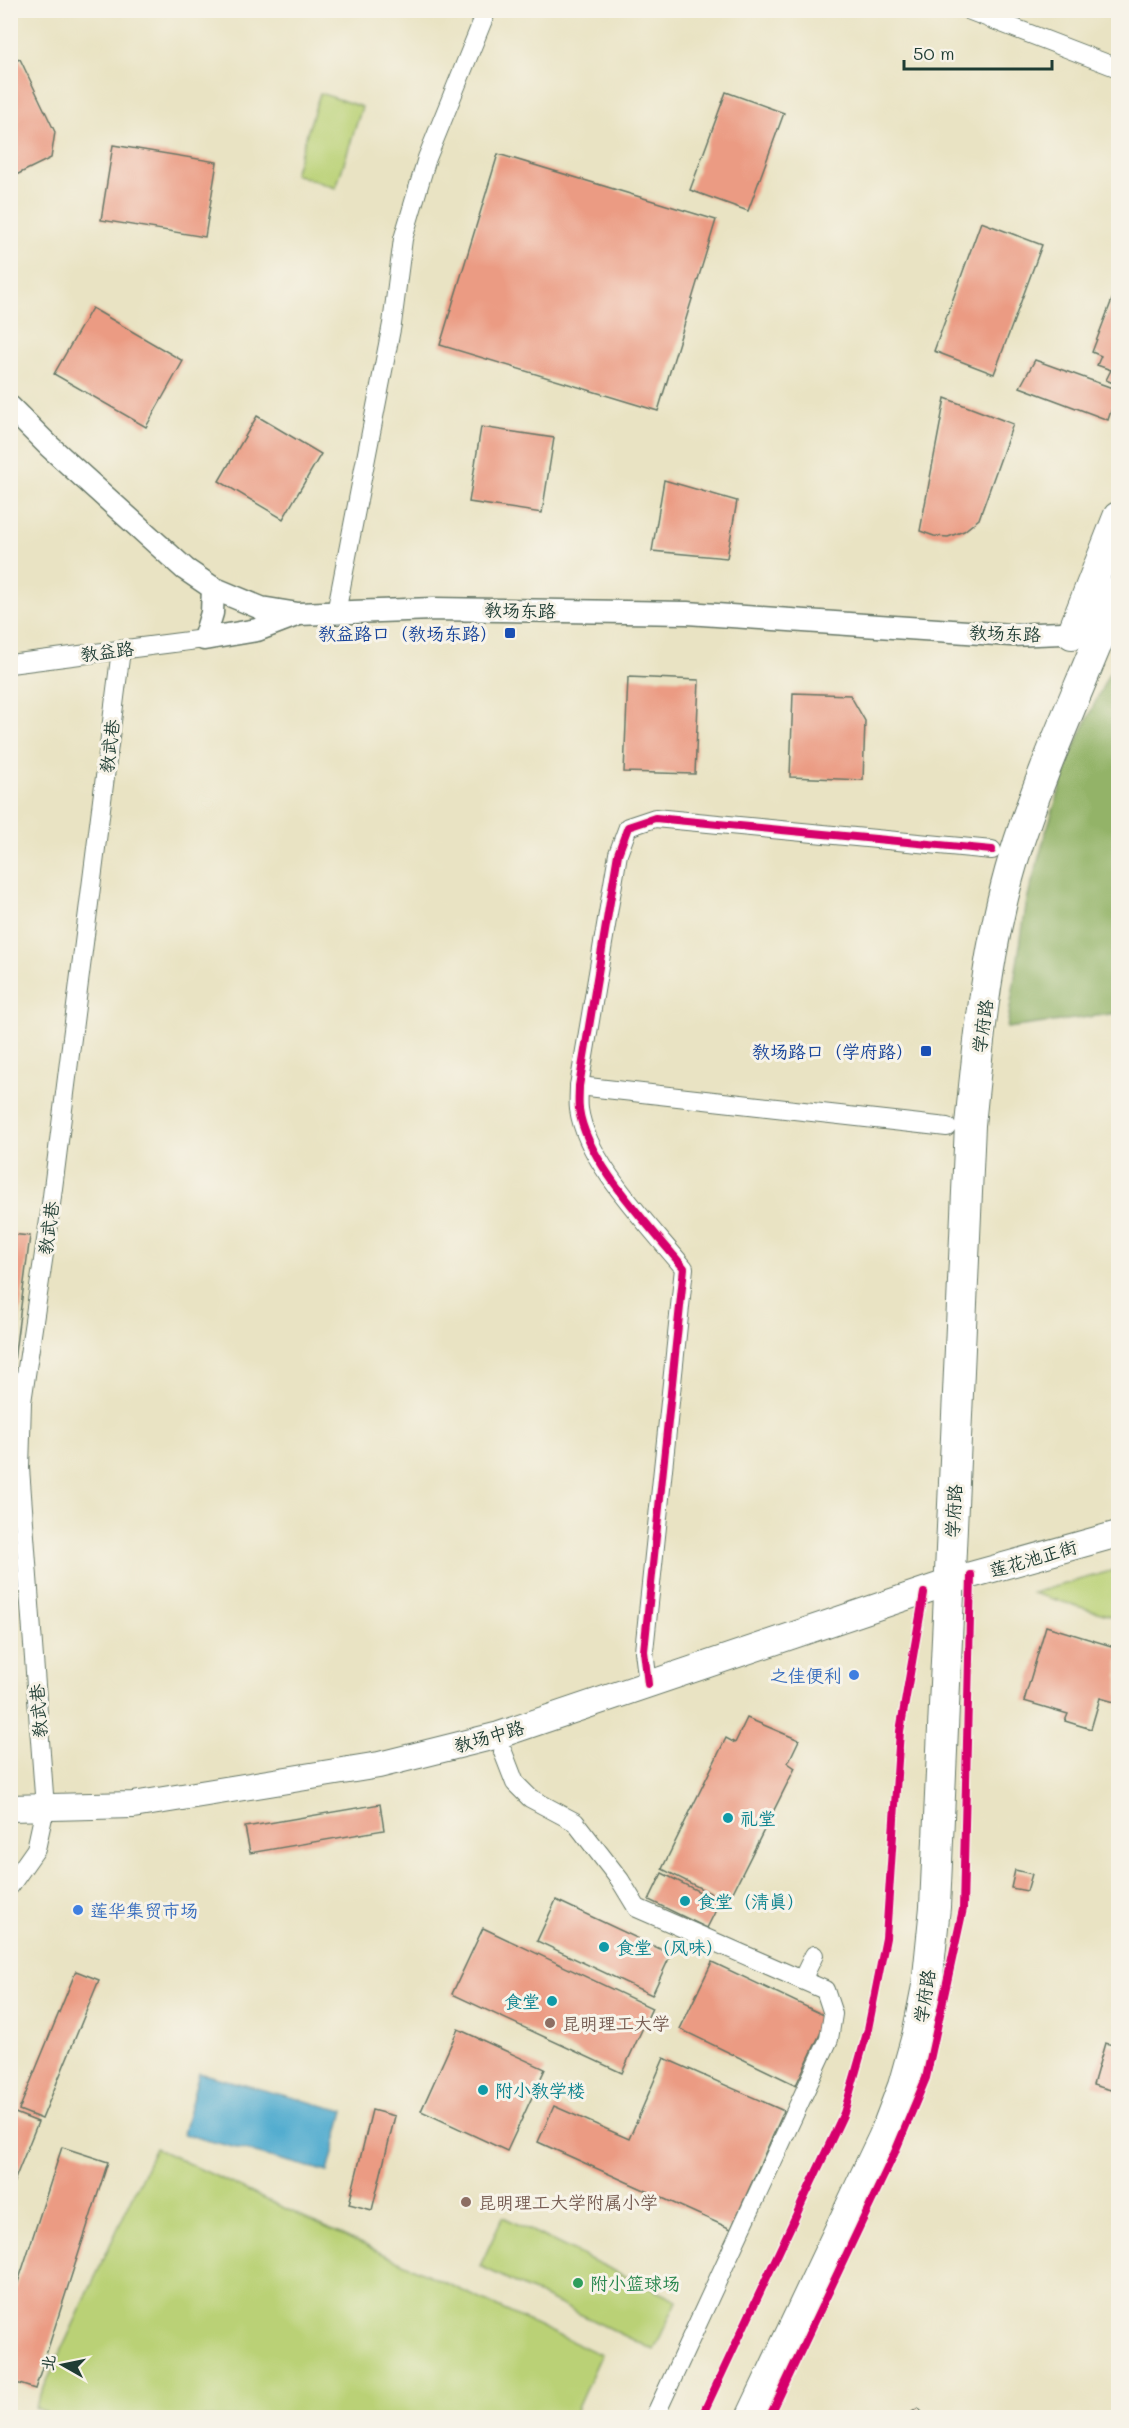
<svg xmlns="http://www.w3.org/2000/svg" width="1129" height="2428" font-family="Mali,'LXGW WenKai TC',sans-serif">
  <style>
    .green { fill: #bad176; stroke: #6c8755; stroke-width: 1.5 }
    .forest { fill: #93b367; stroke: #59784e; stroke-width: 1.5 }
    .water { fill: #51accf; stroke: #387482; stroke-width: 1.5 }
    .building { fill: #eb9b83 }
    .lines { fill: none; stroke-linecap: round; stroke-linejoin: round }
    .minor-casing { stroke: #676; stroke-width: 20 }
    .tertiary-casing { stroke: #676; stroke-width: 25 }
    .secondary-casing { stroke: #676; stroke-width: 28 }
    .primary-casing { stroke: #676; stroke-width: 32 }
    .minor { stroke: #fff; stroke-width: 18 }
    .tertiary { stroke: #fff; stroke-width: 22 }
    .secondary { stroke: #fff; stroke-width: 26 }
    .primary { stroke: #fff; stroke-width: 30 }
    .cycleway-casing { stroke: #f7f3e8; stroke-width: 11 }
    .cycleway { stroke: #d6006c; stroke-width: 8 }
    .transit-dot { fill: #1a4fb4; stroke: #f7f3e8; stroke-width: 2 }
    .shop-dot { fill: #3f7fe0; stroke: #f7f3e8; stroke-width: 2 }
    .culture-dot { fill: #0f9aa8; stroke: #f7f3e8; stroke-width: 2 }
    .education-dot { fill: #8d6e63; stroke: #f7f3e8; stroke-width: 2 }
    .leisure-dot { fill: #2e9e5b; stroke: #f7f3e8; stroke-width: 2 }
    .labels { text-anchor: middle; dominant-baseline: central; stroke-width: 6; stroke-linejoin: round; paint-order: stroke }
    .street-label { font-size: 18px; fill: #1f3d34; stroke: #f7f3e8 }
    .transit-label { font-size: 18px; fill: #164399; stroke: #f7f3e8; text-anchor: end }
    .shop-label { font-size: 18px; fill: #366cbe; stroke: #f7f3e8; text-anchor: end }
    .culture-label { font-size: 18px; fill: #0d838f; stroke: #f7f3e8; text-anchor: start }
    .education-label { font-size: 18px; fill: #785e54; stroke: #f7f3e8; text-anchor: start }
    .leisure-label { font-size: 18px; fill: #27864d; stroke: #f7f3e8; text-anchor: start }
  </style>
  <rect width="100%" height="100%" fill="#f7f3e8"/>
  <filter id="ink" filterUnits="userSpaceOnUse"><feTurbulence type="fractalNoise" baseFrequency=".0167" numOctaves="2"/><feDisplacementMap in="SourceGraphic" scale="12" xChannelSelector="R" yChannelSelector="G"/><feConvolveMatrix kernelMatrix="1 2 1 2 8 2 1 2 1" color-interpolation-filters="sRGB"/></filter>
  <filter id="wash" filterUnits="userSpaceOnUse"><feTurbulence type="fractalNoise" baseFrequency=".008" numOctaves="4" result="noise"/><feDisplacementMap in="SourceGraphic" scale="24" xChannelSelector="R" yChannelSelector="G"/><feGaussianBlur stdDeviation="1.35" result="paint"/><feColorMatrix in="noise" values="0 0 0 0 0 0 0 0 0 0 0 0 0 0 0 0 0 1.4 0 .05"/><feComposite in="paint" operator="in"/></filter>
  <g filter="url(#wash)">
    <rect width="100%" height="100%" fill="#e9e3c3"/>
    <!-- green -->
    <g class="green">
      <path d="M 320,93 L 362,107 L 336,188 L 294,174 Z"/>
      <path d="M 1118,1569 L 1118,1618 L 1032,1593 Z"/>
      <path d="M 155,2148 L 601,2355 L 573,2417 L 56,2418 L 35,2407 Z"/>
      <path d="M 503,2217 L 677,2301 L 654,2350 L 480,2266 Z"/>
    </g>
    <!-- forest -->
    <path class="forest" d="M 1109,673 L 1118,673 L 1118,1013 L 1007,1028 L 1027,900 L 1046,832 L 1072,752 Z"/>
    <!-- water -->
    <path class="water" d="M 199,2073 L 344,2111 L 328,2172 L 183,2134 Z"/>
    <g id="blocks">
      <!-- building -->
      <g class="building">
        <path d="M 20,59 L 55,132 L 51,158 L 10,178 L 10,63 Z"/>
        <path d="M 726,92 L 784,113 L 748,211 L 690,190 Z"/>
        <path d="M 113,145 L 217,162 L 205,237 L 101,220 Z"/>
        <path d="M 498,154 L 716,220 L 658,411 L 440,345 Z"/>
        <path d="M 981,222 L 1042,245 L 994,374 L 934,351 Z"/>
        <path d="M 1118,284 L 1118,385 L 1106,380 L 1111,370 L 1097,365 L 1101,356 L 1092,352 Z"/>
        <path d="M 92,308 L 183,361 L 146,427 L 54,374 Z"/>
        <path d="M 1035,360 L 1118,390 L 1108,420 L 1020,387 Z"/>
        <path d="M 945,398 L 1013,424 L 979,519 L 964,531 L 948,537 L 934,536 L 920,531 Z"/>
        <path d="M 257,416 L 321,454 L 283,519 L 219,481 Z"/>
        <path d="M 481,427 L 554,438 L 542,513 L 469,502 Z"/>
        <path d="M 664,480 L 737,501 L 727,558 L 652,551 Z"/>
        <path d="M 628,677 L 699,680 L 695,774 L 624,772 Z"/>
        <path d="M 793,693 L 850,695 L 865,721 L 863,780 L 790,777 Z"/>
        <path d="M 10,1234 L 30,1236 L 12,1376 L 10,1376 Z"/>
        <path d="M 1046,1626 L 1118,1648 L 1118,1703 L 1100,1698 L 1091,1729 L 1065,1721 L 1068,1714 L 1024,1701 Z"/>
        <path d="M 747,1718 L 799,1740 L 788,1763 L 795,1768 L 728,1902 L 662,1869 L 726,1738 L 735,1743 Z"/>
        <path d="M 380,1804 L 384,1830 L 250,1853 L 245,1827 Z"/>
        <path d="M 1015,1870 L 1032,1874 L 1027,1891 L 1011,1888 Z"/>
        <path d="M 662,1873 L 720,1902 L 707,1928 L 649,1900 Z"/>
        <path d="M 556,1900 L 671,1954 L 652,1995 L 537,1941 Z"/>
        <path d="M 483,1928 L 652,2008 L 622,2073 L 452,1994 Z"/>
        <path d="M 712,1962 L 828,2017 L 796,2085 L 680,2029 Z"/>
        <path d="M 76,1971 L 99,1980 L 42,2119 L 19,2110 Z"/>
        <path d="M 458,2029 L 545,2069 L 507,2151 L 421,2111 Z"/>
        <path d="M 1105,2043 L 1118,2046 L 1118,2092 L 1093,2085 Z"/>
        <path d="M 664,2058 L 784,2111 L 731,2229 L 538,2142 L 554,2106 L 629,2139 Z"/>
        <path d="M 372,2110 L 395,2116 L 372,2210 L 349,2204 Z"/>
        <path d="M 10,2111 L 38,2122 L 11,2189 L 10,2189 Z"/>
        <path d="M 62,2147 L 108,2162 L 35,2389 L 10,2381 L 10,2307 Z"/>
        <path d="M 918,2408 L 927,2418 L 903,2418 Z"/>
      </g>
    </g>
  </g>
  <g filter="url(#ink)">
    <use href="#blocks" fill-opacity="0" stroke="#676" stroke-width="1.5"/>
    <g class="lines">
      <!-- minor casing -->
      <g class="minor-casing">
        <g id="minor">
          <path d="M 968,10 L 1118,68"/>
          <path d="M 336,613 L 392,324 L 403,239 L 427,158 L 487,10"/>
          <path d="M 10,664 L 204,639"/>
          <path d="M 579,1086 L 947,1127"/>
          <path d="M 648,1684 L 644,1651 L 684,1268 C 650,1226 586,1162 579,1109 C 578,1102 579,1093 579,1086 L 618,854 L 628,827 L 655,818 L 992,850"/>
          <path d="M 503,1752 L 515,1783 L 530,1798 L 575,1822 L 620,1880 L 637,1908 L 825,1990 L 833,2014 L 829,2039 L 654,2418"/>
          <path d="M 10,1886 L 36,1849 L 45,1808 L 20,1468 L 22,1402 L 49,1220 L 121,650"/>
          <path d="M 802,1980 L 814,1955"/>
        </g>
      </g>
      <!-- tertiary casing -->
      <g class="tertiary-casing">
        <g id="tertiary">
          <path d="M 10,407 L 49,446 L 185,569 L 213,588 L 261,608 L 298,614 L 433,609 L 687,613 L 1011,635 L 1088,632"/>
          <path d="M 213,588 L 212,613 L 204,639 L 257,630 L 296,615"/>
        </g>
      </g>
      <!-- secondary casing -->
      <g class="secondary-casing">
        <path id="secondary" d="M 10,1808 L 133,1805 L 379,1765 L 499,1735 L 971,1575 L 1118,1534"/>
      </g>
      <!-- primary casing -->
      <g class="primary-casing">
        <g id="primary">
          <path d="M 1072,634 L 1118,517"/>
          <path d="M 751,2418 L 884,2136 L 903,2086 L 917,2036 L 927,1986 L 935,1907 L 970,1125 C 979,1036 988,943 1014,857 C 1042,766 1084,680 1118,591"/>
        </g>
      </g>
      <!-- minor -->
      <use href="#minor" class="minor"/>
      <!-- tertiary -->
      <use href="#tertiary" class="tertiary"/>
      <!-- secondary -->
      <use href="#secondary" class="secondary"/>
      <!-- primary -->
      <use href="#primary" class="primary"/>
      <!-- cycleway casing -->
      <g class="cycleway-casing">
        <g id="cycleway">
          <path d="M 648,1684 L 644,1651 L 684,1268 C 650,1226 586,1162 579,1109 C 578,1102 579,1093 579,1086 L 618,854 L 628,827 L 655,818 L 992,850"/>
          <path d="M 701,2418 L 844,2113 L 868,2029 L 886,1938 L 900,1731 L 924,1593"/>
          <path d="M 769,2418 L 895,2152 L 926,2078 L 963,1909 L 971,1575"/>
        </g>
      </g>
      <!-- cycleway -->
      <use href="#cycleway" class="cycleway"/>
    </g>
  </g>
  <!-- markers -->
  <g class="transit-dot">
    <rect x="504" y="627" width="12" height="12" rx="3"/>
    <rect x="920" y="1045" width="12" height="12" rx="3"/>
  </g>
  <g class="shop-dot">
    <circle cx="854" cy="1675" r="6"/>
    <circle cx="78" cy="1910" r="6"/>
  </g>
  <g class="culture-dot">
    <circle cx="728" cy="1818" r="6"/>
    <circle cx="685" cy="1901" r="6"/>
    <circle cx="604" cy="1947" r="6"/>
    <circle cx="552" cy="2001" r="6"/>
    <circle cx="483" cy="2090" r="6"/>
  </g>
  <g class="education-dot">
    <circle cx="550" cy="2023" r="6"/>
    <circle cx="466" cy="2202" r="6"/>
  </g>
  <circle class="leisure-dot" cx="578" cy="2283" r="6"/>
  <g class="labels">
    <!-- street labels -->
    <g class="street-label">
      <text transform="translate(520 610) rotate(1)">教场东路</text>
      <text transform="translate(1005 633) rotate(2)">教场东路</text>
      <text transform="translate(107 651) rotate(-7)">教益路</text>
      <text transform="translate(109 746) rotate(-83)">教武巷</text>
      <text transform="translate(982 1026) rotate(-82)">学府路</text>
      <text transform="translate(48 1228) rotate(-82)">教武巷</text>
      <text transform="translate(953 1511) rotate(-87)">学府路</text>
      <text transform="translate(1033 1558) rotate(-16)">莲花池正街</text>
      <text transform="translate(38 1711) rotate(-94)">教武巷</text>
      <text transform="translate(489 1736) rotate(-16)">教场中路</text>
      <text transform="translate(924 1996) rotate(-81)">学府路</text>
    </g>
    <!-- transit labels -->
    <g class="transit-label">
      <text x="498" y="633">教益路口（教场东路）</text>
      <text x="914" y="1051">教场路口（学府路）</text>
    </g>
    <!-- shop labels -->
    <g class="shop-label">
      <text x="842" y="1675">之佳便利</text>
      <text x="90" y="1910" text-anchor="start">莲华集贸市场</text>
    </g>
    <!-- culture labels -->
    <g class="culture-label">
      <text x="740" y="1818">礼堂</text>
      <text x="697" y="1901">食堂（清真）</text>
      <text x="616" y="1947">食堂（风味）</text>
      <text x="540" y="2001" text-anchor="end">食堂</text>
      <text x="495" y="2090">附小教学楼</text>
    </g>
    <!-- education labels -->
    <g class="education-label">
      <text x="562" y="2023">昆明理工大学</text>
      <text x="478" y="2202">昆明理工大学附属小学</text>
    </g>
    <!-- leisure labels -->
    <g class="leisure-label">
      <text x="590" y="2283">附小篮球场</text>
    </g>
  </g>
  <!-- margin -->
  <rect width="1129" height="2428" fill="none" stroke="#f7f3e8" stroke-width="36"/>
  <!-- north arrow -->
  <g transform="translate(63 2365) rotate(279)" stroke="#f7f3e8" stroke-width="4.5" paint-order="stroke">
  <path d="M0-4.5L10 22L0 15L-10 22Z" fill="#1f3d34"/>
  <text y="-9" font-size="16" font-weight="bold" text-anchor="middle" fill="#1f3d34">北</text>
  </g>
  <!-- scale -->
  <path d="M904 60v9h148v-9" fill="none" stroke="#1f3d34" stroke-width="3"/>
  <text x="913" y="60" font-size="18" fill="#1f3d34" stroke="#f7f3e8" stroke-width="4.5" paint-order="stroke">50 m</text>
</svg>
